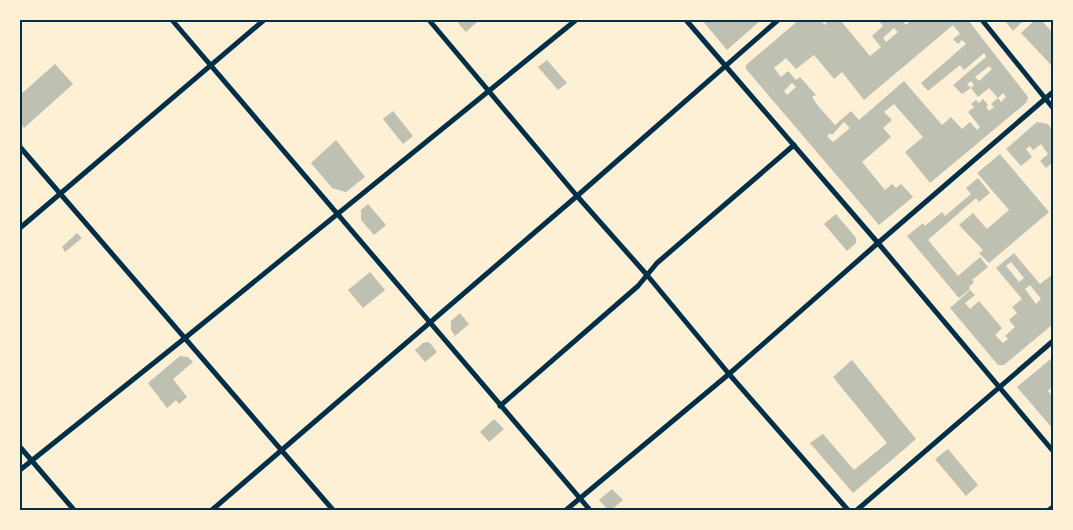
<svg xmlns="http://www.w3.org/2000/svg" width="1073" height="530" font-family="'DejaVu Sans',sans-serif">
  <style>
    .building { fill: #bec0b2; fill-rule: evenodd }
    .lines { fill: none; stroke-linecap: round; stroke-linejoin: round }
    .minor { stroke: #003049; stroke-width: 5 }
    .neatline { fill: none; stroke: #003049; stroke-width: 2 }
  </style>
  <rect width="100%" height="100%" fill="#fdf0d5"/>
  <!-- building -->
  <g class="building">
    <path d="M 461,20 L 479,20 L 466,32 L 458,23 Z"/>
    <path d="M 702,20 L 761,20 L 727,50 Z"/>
    <path d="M 799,20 L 820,20 L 825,25 L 828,20 L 840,20 L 870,56 L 881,47 L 872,36 L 883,26 L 878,20 L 902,20 L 906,25 L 911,20 L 968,20 L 1028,97 L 1027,102 L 930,183 L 905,152 L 923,137 L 894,104 L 884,112 L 892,120 L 883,128 L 891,137 L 862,162 L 885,190 L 892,184 L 896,188 L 901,184 L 913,197 L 879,225 L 746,69 L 746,65 ZM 953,25 L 960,34 L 953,39 L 958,44 L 962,40 L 966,44 L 921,83 L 928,91 L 960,65 L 964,70 L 984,53 L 986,57 L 953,85 L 962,94 L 971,88 L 967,84 L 971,81 L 974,85 L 971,88 L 978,97 L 989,88 L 998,98 L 1003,93 L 1006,97 L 1001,102 L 998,98 L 991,104 L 994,107 L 989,111 L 986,107 L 988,105 L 983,99 L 979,103 L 976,100 L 971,104 L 974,107 L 968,112 L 980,127 L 977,130 L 970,122 L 962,129 L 951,117 L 942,125 L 904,81 L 859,120 L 851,111 L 835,125 L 819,107 L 812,97 L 816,95 L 800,77 L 796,80 L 788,71 L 781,77 L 774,68 L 786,58 L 796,69 L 814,55 L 834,79 L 842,72 L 864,100 ZM 894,28 L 898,32 L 886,42 L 883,38 ZM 989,66 L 992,69 L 979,81 L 975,77 ZM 792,83 L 796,87 L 787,95 L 784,91 ZM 844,122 L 850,128 L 833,142 L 827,136 L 830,133 L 832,135 Z"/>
    <path d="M 1004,20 L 1024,20 L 1013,31 Z"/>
    <path d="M 1035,20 L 1041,20 L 1053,33 L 1053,67 L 1021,33 Z"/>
    <path d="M 547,60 L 567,83 L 558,90 L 538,67 Z"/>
    <path d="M 55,64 L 73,84 L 24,128 L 20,122 L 20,95 Z"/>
    <path d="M 393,111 L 413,136 L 403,144 L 383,119 Z"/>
    <path d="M 1037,122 L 1048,124 L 1053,131 L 1053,166 L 1051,164 L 1046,168 L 1040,161 L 1048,154 L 1041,144 L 1033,150 L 1030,146 L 1026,149 L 1032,157 L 1021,166 L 1006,149 Z"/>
    <path d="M 336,140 L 365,177 L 346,192 L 332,188 L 311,163 Z"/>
    <path d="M 1000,154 L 1049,212 L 989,263 L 979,253 L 983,250 L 959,225 L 973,213 L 987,229 L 1009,210 L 977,173 Z"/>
    <path d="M 978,178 L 990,193 L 979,202 L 976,198 L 928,240 L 958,276 L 980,257 L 988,267 L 972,280 L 974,282 L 969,287 L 970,289 L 959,298 L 907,236 L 923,223 L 925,226 L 942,212 L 945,216 L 971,194 L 966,188 Z"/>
    <path d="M 368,204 L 386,225 L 374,235 L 361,220 L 361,210 Z"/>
    <path d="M 836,214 L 856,238 L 856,243 L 847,251 L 824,224 Z"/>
    <path d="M 77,233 L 82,238 L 65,252 L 62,247 Z"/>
    <path d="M 1014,253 L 1040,284 L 1053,274 L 1053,324 L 1004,365 L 998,365 L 950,308 L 970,290 L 975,295 L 965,303 L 970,309 L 979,301 L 1002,328 L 995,335 L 1003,343 L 1008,339 L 1005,336 L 1015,327 L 1009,320 L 1017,313 L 1012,307 L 1022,299 L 996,268 ZM 1011,262 L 1024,278 L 1019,282 L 1006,266 ZM 1030,285 L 1041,299 L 1036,304 L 1025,289 Z"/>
    <path d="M 370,272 L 385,290 L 363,308 L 348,290 Z"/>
    <path d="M 460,313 L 469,324 L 455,336 L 451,330 L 451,321 Z"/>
    <path d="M 427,342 L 430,343 L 437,352 L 425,362 L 415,350 L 423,343 Z"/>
    <path d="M 180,356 L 188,357 L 193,362 L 173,379 L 187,397 L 179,404 L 176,400 L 167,408 L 148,383 Z"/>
    <path d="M 1053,357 L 1053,386 L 1048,391 L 1053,397 L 1051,403 L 1053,405 L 1053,429 L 1017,387 Z"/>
    <path d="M 852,360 L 916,439 L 853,493 L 810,443 L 823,434 L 854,470 L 887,443 L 833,377 Z"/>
    <path d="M 494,419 L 504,429 L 489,442 L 480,432 Z"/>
    <path d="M 948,449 L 978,485 L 966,496 L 935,459 Z"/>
    <path d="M 612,489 L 623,500 L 611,510 L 608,510 L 599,500 Z"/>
  </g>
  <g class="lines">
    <!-- minor -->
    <g class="minor">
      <path d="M 172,20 L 590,510"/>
      <path d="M 429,20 L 577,196 L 647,275 L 729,374 L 848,510"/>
      <path d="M 686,20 L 878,243 L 1053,451"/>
      <path d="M 982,20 L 1053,108"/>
      <path d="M 20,147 L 333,510"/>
      <path d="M 20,228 L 264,20"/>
      <path d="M 500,406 L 638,286 L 657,263 L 794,145"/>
      <path d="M 20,447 L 74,510"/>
      <path d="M 20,470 L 185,338 L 576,20"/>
      <path d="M 212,510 L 577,196 L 778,20"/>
      <path d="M 566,510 L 729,374 L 878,243 L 1053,92"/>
      <path d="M 857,510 L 1053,341"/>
      <path d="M 1049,510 L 1053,507"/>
    </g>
  </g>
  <!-- border -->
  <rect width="1073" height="530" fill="none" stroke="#fdf0d5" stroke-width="42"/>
  <rect x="21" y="21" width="1031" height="488" class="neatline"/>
</svg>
